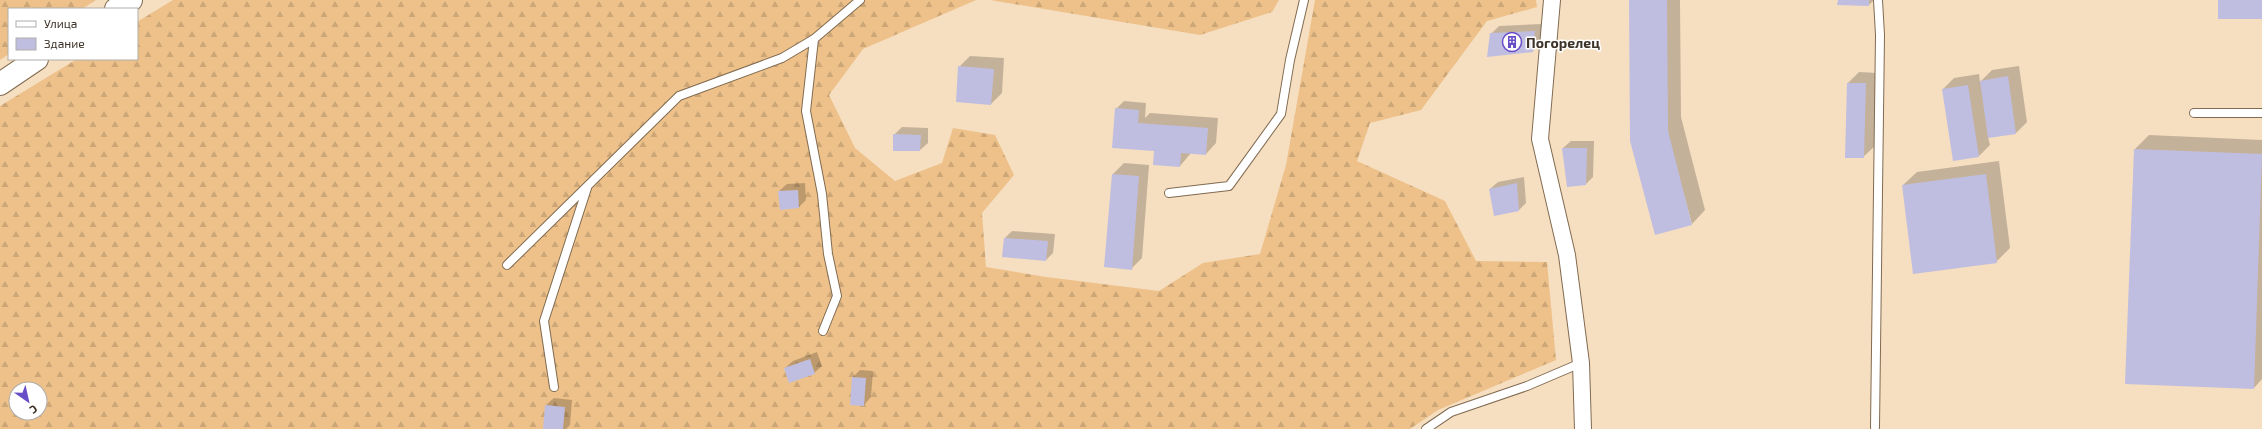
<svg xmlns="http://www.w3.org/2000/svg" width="2262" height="429" font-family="'Exo 2',sans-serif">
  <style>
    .forest { fill: url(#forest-firs); fill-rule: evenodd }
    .shadow { fill: #0003 }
    .building { fill: #c0bee0 }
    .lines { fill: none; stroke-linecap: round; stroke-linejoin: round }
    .lane-casing { stroke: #816b51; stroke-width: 10 }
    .street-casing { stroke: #816b51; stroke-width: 18 }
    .secondary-casing { stroke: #816b51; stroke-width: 24 }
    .lane { stroke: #fff; stroke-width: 8 }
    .street { stroke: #fff; stroke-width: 16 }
    .secondary { stroke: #fff; stroke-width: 22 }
    .labels { text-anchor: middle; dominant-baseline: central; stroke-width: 3; stroke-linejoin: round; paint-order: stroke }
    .poi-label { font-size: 14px; font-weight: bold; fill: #3d3328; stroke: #fff; text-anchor: start }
  </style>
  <defs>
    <pattern id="forest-firs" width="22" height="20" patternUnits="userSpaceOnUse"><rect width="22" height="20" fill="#edc189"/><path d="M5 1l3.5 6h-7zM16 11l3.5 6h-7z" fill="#cca676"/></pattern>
  </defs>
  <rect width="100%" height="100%" fill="#f6dec0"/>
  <!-- forest -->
  <g class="forest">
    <path d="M 0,0 L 96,0 L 82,9 L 9,9 L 9,54 L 0,60 Z"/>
    <path d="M 173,0 L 976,0 L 863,49 L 829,95 L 855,148 L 895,181 L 942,163 L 953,128 L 995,135 L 1014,175 L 982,213 L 986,267 L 1046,277 L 1159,291 L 1203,263 L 1260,254 L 1286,165 L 1315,0 L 1536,0 L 1537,7 L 1487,21 L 1421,110 L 1370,123 L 1357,161 L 1445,201 L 1476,261 L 1547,262 L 1556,360 L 1438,410 L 1410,429 L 0,429 L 0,106 L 77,59 L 137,59 L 137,22 ZM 16,389 L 40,389 L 40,413 L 16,413 Z"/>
    <path d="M 990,0 L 1279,0 L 1272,12 L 1200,35 Z"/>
  </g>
  <!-- shadow -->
  <g class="shadow">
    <path d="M 1630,0 L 1680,0 L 1681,117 L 1705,210 L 1692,224 Z"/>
    <path d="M 1839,0 L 1874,0 L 1869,5 Z"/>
    <path d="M 1542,24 L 1540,43 L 1533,51 L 1491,34 L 1499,26 Z"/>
    <path d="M 970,56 L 1004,58 L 1002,93 L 991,104 L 959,67 Z"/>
    <path d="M 2019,66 L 2027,122 L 2016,133 L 1988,137 L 1990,145 L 1979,156 L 1943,89 L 1954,78 L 1979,74 L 1980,82 L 1992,70 Z"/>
    <path d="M 1859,72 L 1877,73 L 1874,147 L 1863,157 L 1848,83 Z"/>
    <path d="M 1124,101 L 1146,103 L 1145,118 L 1150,113 L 1218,118 L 1216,143 L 1206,154 L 1191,153 L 1180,166 L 1155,150 L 1116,109 Z"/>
    <path d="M 902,127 L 928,128 L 928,143 L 920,150 L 894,135 Z"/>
    <path d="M 2149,135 L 2262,140 L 2262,379 L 2254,388 L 2135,149 Z"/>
    <path d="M 1571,141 L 1594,141 L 1593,177 L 1586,184 L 1563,148 Z"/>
    <path d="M 1999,161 L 2010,248 L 1996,262 L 1903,185 L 1917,172 Z"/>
    <path d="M 1124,163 L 1149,165 L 1142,258 L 1131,269 L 1113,174 Z"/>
    <path d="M 1524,177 L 1526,203 L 1519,210 L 1490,189 L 1498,182 Z"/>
    <path d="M 805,183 L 806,200 L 799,207 L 779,191 L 787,184 Z"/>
    <path d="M 1012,231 L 1055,234 L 1053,253 L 1046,260 L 1005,238 Z"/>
    <path d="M 817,352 L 822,366 L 814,373 L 785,368 L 793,361 Z"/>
    <path d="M 860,370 L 873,371 L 871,397 L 864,405 L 853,377 Z"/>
    <path d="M 554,398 L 572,400 L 570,425 L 566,429 L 544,429 L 546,405 Z"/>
  </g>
  <!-- building -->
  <g class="building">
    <path d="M 1629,0 L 1667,0 L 1668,131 L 1692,225 L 1655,235 L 1630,141 Z"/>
    <path d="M 1838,0 L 1869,0 L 1869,6 L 1837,5 Z"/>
    <rect x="2218" y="0" width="44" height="19"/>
    <path d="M 1535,31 L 1533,52 L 1487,57 L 1490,33 Z"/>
    <path d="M 958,66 L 994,69 L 991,105 L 956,102 Z"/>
    <path d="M 2008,76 L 2016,134 L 1988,138 L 1980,81 Z"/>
    <path d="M 1847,83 L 1866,83 L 1864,158 L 1845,158 Z"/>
    <path d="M 1968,85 L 1979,157 L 1953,161 L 1942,89 Z"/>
    <path d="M 1115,108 L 1139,110 L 1138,123 L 1208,128 L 1206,155 L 1181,153 L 1180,167 L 1153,165 L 1154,151 L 1112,148 Z"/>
    <path d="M 893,134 L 921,135 L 920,151 L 893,151 Z"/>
    <path d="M 1562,148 L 1587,148 L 1586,185 L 1567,187 Z"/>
    <path d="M 2134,149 L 2262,154 L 2254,389 L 2125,384 Z"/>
    <path d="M 1112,174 L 1139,176 L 1132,270 L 1104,267 Z"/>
    <path d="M 1986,174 L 1997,263 L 1913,274 L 1902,185 Z"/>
    <path d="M 1517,183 L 1519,211 L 1494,216 L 1489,189 Z"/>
    <path d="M 798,190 L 799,208 L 780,210 L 778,191 Z"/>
    <path d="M 1004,238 L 1048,241 L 1046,261 L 1002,257 Z"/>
    <path d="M 810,359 L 815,374 L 789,383 L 784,368 Z"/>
    <path d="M 852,377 L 866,378 L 864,406 L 850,405 Z"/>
    <path d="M 545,405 L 565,407 L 563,429 L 543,429 Z"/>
  </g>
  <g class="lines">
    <!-- lane casing -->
    <g class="lane-casing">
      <g id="lane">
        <path d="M 2194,113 L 2262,113"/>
        <path d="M 1169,193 L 1229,186 L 1281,114 L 1290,60 L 1304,0"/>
        <path d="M 507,265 L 679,96 L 782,58 L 814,39"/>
        <path d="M 823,331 L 837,296 L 828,254 L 822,194 L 806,111 L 814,39 L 860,0"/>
        <path d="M 554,387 L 544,321 L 587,188"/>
        <path d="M 1875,427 L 1880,35 L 1878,0"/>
        <path d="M 1426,429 L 1451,412 L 1527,386 L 1581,363"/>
      </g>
    </g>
    <!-- street casing -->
    <g class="street-casing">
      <path id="street" d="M 1552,0 L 1540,139 L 1567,255 L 1581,363 L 1583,429"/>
    </g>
    <!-- secondary casing -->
    <g class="secondary-casing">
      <g id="secondary">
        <path d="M 116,9 L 131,0"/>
        <path d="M 0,84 L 37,59"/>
      </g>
    </g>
    <!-- lane -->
    <use href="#lane" class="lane"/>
    <!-- street -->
    <use href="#street" class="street"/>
    <!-- secondary -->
    <use href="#secondary" class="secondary"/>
  </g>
  <!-- icons -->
  <defs>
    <g id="building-ring" transform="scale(1)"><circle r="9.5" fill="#fff" stroke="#694dc6" stroke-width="1.5"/><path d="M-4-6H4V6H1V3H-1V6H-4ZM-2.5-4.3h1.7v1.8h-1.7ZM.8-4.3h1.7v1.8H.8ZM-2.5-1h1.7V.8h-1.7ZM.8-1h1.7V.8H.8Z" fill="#694dc6"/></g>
  </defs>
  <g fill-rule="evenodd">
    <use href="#building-ring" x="1512" y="42"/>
  </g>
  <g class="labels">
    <!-- poi labels -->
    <g class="poi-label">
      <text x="1526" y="42">Погорелец</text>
    </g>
  </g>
  <!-- legend -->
  <rect x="8" y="8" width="130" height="52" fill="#ffffff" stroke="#b1ada9"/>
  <rect x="16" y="21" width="20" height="6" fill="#ffffff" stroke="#b1ada9"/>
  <text x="44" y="28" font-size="12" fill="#3d3328">Улица</text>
  <rect x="16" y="38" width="20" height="12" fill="#c0bee0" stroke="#b1ada9"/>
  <text x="44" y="48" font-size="12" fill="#3d3328">Здание</text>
  <!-- north arrow -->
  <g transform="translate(28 401) rotate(146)"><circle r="19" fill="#ffffff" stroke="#b1ada9"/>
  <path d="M0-3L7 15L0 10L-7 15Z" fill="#694dc6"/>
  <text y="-6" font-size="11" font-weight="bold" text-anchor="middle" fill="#3d3328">С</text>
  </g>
</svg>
